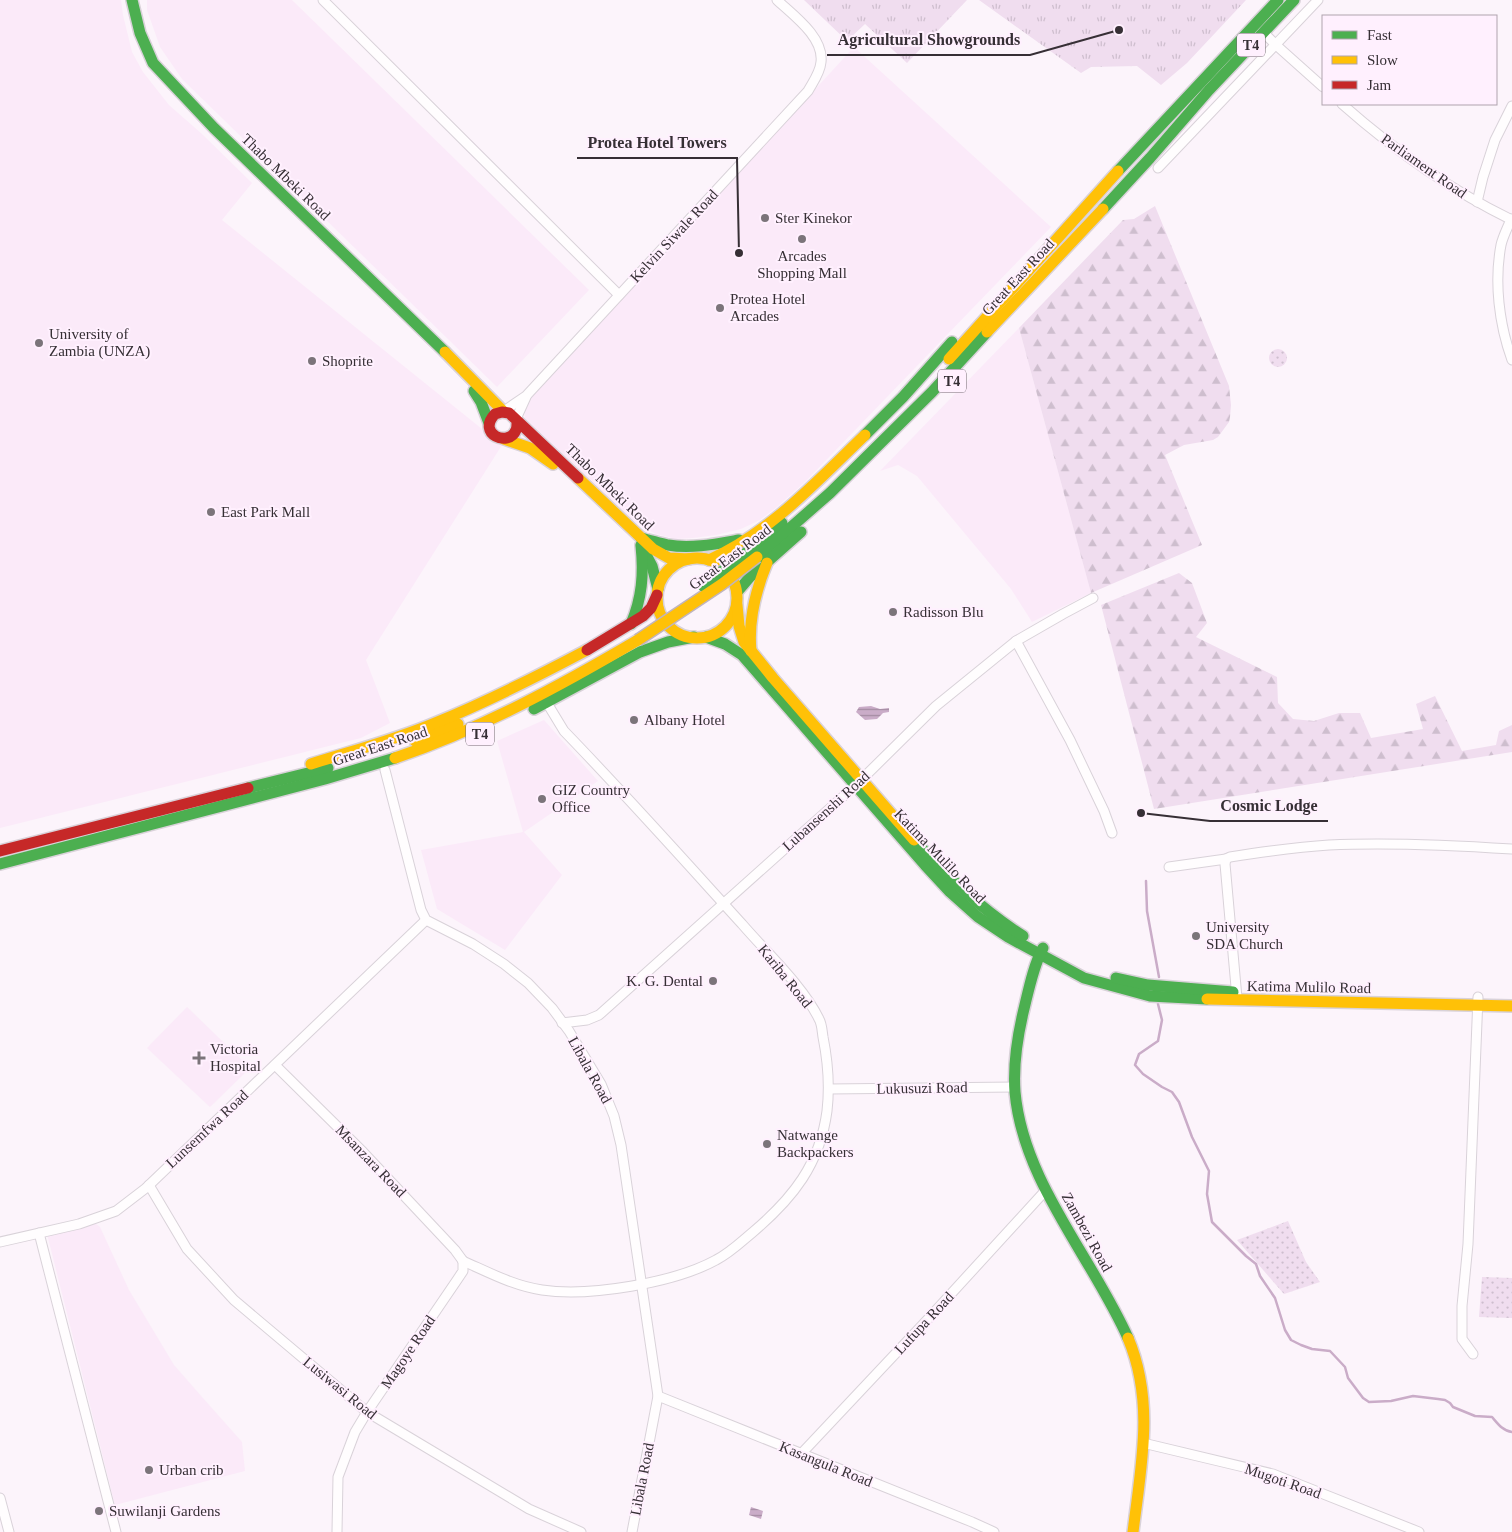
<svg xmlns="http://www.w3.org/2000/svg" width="1512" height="1532" font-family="Georgia,serif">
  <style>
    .built { fill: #fbeaf9 }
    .grass { fill: url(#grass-dots) }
    .forest { fill: url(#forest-firs) }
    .park { fill: url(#park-tufts) }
    .water { fill: url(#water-rules) }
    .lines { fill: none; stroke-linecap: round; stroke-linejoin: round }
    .stream { stroke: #caacc8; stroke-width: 2.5 }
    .street-casing { stroke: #d9d2d9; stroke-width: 11 }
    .fast-casing { stroke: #d9d2d9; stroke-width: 14 }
    .slow-casing { stroke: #d9d2d9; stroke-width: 14 }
    .jam-casing { stroke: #d9d2d9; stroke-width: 14 }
    .street { stroke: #fffdfe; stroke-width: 9 }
    .fast { stroke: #4caf50; stroke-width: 11 }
    .slow { stroke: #ffc107; stroke-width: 11 }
    .jam { stroke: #c62828; stroke-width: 11 }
    .fast-bridge-casing { stroke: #c0b4be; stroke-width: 14; stroke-linecap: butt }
    .slow-bridge-casing { stroke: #c0b4be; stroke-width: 14; stroke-linecap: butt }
    .fast-bridge { stroke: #4caf50; stroke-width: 11 }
    .slow-bridge { stroke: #ffc107; stroke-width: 11 }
    .poi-dot { fill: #7b747a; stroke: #fff0fe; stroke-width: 2 }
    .labels { text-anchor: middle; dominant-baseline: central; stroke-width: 4; stroke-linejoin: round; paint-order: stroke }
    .shield { fill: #fff0fe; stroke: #726971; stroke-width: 1 }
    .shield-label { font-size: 14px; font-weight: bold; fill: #362f35 }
    .street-label { font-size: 15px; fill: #362f35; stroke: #fff0fe }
    .poi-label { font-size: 15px; fill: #362f35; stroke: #fff0fe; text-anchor: start }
    .leader { fill: none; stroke: #362f35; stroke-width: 2 }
    .callout-dot { fill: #362f35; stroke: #fff0fe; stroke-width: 2 }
    .callout-label { font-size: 16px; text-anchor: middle; font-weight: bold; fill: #362f35; stroke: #fff0fe; stroke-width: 4; stroke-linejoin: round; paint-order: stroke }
  </style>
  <defs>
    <pattern id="grass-dots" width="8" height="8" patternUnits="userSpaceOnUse" patternTransform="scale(1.25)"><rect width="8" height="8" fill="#f0ddef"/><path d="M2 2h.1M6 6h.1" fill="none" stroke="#cebece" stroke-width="1.8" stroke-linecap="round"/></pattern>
    <pattern id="forest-firs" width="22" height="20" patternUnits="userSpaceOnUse" patternTransform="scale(1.25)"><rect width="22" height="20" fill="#f0ddef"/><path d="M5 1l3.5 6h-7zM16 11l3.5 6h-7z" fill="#cebece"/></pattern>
    <pattern id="park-tufts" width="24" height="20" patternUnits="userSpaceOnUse" patternTransform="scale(1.25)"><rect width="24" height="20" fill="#f0ddef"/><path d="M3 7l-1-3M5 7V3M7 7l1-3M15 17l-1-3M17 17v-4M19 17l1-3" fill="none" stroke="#cebece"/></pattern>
    <pattern id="water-rules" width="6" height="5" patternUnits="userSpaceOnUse" patternTransform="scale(1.25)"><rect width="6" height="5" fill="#caacc8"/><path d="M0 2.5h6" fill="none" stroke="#a58ca3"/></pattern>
  </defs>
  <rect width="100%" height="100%" fill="#fcf4fb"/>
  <!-- built -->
  <g class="built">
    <path d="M 0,0 L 121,0 L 123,15 L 132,52 L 143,72 L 169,105 L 202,134 L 252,183 L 222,220 L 502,445 L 366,660 L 390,723 L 361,738 L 0,828 Z"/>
    <path d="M 147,0 L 292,0 L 589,290 L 497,387 L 182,79 L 160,47 L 147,10 Z"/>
    <path d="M 854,47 L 1051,227 L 805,482 L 777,507 L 760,520 L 741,529 L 716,535 L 693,538 L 676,539 L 656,534 L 644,528 L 622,512 L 525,425 L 524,405 L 568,353 L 616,306 Z"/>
    <path d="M 1019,328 L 1091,593 L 1032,622 L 1011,589 L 917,476 L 898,465 L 880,471 Z"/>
    <path d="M 544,720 L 598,781 L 524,832 L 562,875 L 505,950 L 437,909 L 421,850 L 523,832 L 497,741 Z"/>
    <path d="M 187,1007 L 250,1068 L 210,1107 L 147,1048 Z"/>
    <path d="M 92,1221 L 100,1227 L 129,1290 L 174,1365 L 202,1397 L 242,1442 L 245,1471 L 115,1505 L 47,1234 Z"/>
  </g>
  <!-- grass -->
  <g class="grass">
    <circle cx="1278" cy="358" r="9"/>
    <path d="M 1288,1221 L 1306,1262 L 1320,1282 L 1284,1294 L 1237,1240 Z"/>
    <path d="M 1482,1277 L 1512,1278 L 1512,1318 L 1479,1317 Z"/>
  </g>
  <!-- forest -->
  <g class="forest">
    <path d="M 1155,206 L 1229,386 L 1231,405 L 1230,417 L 1229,422 L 1218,437 L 1213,440 L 1184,445 L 1165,455 L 1202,545 L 1091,593 L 1019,328 L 1123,220 L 1134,219 Z"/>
    <path d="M 1179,573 L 1192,583 L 1207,623 L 1196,637 L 1277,677 L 1278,703 L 1293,719 L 1314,721 L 1339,713 L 1360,713 L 1371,738 L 1423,729 L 1416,704 L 1435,696 L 1462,751 L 1496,745 L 1499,731 L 1512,725 L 1512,752 L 1154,809 L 1101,605 Z"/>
  </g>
  <!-- park -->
  <g class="park">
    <path d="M 804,0 L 967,0 L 907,63 L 865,24 L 847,41 Z"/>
    <path d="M 979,0 L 1246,0 L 1187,63 L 1161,85 L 1137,66 L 1091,67 L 1081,73 Z"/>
  </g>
  <!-- water -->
  <g class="water">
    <path d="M 871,706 L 880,709 L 889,708 L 889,712 L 883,713 L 877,719 L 865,720 L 856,712 L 859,707 Z"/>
    <path d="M 751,1507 L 763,1511 L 761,1519 L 749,1515 Z"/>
  </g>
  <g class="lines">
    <!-- stream -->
    <g class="stream">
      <path d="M 1146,881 L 1147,911 L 1159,977"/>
      <path d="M 1158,1004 L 1162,1020 L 1158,1041 L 1139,1054 L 1135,1065 L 1143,1074 L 1162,1087 L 1172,1092 L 1179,1102 L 1192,1137 L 1209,1171 L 1207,1194 L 1212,1222 L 1246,1256 L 1256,1264 L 1260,1276 L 1275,1298 L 1285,1330 L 1291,1340 L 1301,1345 L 1312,1349 L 1330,1351 L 1345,1367 L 1348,1378 L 1363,1398 L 1369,1402 L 1391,1401 L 1413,1396 L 1438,1399 L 1445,1400 L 1450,1403 L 1453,1407 L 1475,1416 L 1492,1417 C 1498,1424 1503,1431 1512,1432"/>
    </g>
    <!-- street casing -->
    <g class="street-casing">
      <g id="street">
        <path d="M 323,0 L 619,295"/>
        <path d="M 1263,32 L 1276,45 L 1323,87"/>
        <path d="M 1342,104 C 1393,149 1450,190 1512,220"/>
        <path d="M 1158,168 L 1318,0"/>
        <path d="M 1477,202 L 1483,177 L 1495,140 L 1512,106"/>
        <path d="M 1511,219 C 1508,227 1503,236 1501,245 C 1494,282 1499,324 1512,360"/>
        <path d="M 504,411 L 526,396 L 808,91 C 813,82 820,73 821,62 C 824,37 793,15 777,0"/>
        <path d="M 516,419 L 526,397"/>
        <path d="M 1016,641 L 1070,740 L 1104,811 L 1112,833"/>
        <path d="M 385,770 L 421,910 L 426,920 L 473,944 L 504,964 L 528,983 L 552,1008 L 569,1031 L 601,1084 L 614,1116 L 621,1145 L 658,1396 L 632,1532"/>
        <path d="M 1169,867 L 1226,859"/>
        <path d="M 1237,998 L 1225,864 L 1226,859 L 1230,857 C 1262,852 1295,847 1329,845 C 1390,842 1451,845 1512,849"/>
        <path d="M 562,1023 L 587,1020 L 599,1015 L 856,785 L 936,706 L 1016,641 L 1063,614 L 1093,598"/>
        <path d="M 275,1065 L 363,1152 L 455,1250 L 463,1261"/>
        <path d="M 829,1089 L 1015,1087"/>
        <path d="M 149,1185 L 187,1249 L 234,1300 L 367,1412 L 529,1509 L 581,1532"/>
        <path d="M 39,1233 L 116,1532"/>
        <path d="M 0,1242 L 79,1224 L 116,1211 L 146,1188 L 426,920"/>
        <path d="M 463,1261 C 488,1272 514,1286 542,1290 C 589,1297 674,1283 716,1260 C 730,1253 741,1242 753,1232 C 793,1198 820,1164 827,1111 C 830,1085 828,1062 823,1037 C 822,1031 822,1024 819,1019 C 803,986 766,952 742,924 C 683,859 625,794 564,731 L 547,703"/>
        <path d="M 1473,1354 L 1462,1339 L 1462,1306 L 1468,1244 L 1478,997"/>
        <path d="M 658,1396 L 972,1522 L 994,1532"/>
        <path d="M 1143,1443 L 1273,1474 L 1419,1532"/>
        <path d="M 801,1454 L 928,1319 L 1046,1190"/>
        <path d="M 0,1498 L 9,1532"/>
        <path d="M 337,1532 L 338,1477 L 355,1432 L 367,1412 L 457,1280 L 463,1271 L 463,1261"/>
      </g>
    </g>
    <!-- fast casing -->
    <g class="fast-casing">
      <g id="fast">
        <path d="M 132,0 L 140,33 L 153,63 L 214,128 L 445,352"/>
        <path d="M 1118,171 L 1278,0"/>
        <path d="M 1103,209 L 1150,158 L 1209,90 L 1294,0"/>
        <path d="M 474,391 L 481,402 L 489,423"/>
        <path d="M 865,435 L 903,397 L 952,342"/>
        <path d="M 641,538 C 650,540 659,543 668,545 C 691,549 716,544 739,540"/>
        <path d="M 641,545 L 652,566 L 658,589"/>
        <path d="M 751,549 L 782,523"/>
        <path d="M 757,557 L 830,493 L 932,392 L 987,332"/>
        <path d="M 737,592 L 750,577 L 801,532"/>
        <path d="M 631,624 C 642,598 644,574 641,546"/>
        <path d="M 706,637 L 725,644 L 742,655 L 925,865 L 950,892 L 978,917 L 1008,937 L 1084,978 L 1150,996 L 1207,999"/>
        <path d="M 534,709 L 640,652 L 668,642 L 694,637"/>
        <path d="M 248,788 L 328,768"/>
        <path d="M 914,840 C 947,877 982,910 1023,936"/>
        <path d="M 0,864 L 325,779 L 395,758"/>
        <path d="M 1043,948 C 1033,966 1028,993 1023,1013 C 1017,1039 1013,1065 1015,1092 C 1023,1182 1092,1257 1128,1338"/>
        <path d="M 1116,978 L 1148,985 L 1233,992"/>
      </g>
    </g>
    <!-- slow casing -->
    <g class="slow-casing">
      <g id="slow">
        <path d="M 987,332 L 1103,209"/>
        <path d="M 445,352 L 503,411"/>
        <path d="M 949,359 L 1118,171"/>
        <path d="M 504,439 L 530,448 L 553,464"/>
        <path d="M 578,478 L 653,549 L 669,558 L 689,559"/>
        <circle cx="697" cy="598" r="40"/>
        <path d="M 709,560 C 770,533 817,481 865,435"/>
        <path d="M 737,605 L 739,626 L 744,642 L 773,678 L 914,840"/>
        <path d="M 751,651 C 748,620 755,592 767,563"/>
        <path d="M 415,741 L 458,724"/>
        <path d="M 395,758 C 481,729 560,686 638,640"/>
        <path d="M 311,764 C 352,751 395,740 435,723 C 487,702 538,676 587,650"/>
        <path d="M 1207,999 L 1512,1006"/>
        <path d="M 1128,1338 C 1155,1402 1141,1466 1133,1532"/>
      </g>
    </g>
    <!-- jam casing -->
    <g class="jam-casing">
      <g id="jam">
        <path d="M 517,422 C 517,425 517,428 516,430 C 509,448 476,434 495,414 L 502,412 L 509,413 L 578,478"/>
        <path d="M 587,650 L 643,616 L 651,608 L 657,595"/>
        <path d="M 0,851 L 248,788"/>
      </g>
    </g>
    <!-- street -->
    <use href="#street" class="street"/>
    <!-- fast -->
    <use href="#fast" class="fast"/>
    <!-- slow -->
    <use href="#slow" class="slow"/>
    <!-- jam -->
    <use href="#jam" class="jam"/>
    <!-- fast-bridge casing -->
    <g class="fast-bridge-casing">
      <path id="fast-bridge" d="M 703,586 L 751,549"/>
    </g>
    <!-- slow-bridge casing -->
    <g class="slow-bridge-casing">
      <path id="slow-bridge" d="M 638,640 L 722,584 L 757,557"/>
    </g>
    <!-- fast-bridge -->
    <use href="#fast-bridge" class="fast-bridge"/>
    <!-- slow-bridge -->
    <use href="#slow-bridge" class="slow-bridge"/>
  </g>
  <!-- markers -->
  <g class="poi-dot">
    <circle cx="765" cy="218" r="5"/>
    <circle cx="802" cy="239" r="5"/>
    <circle cx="720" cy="308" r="5"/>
    <circle cx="39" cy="343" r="5"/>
    <circle cx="312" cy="361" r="5"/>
    <circle cx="211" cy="512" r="5"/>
    <circle cx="893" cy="612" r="5"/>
    <circle cx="634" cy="720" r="5"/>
    <circle cx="542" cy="799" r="5"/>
    <circle cx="1196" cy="936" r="5"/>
    <circle cx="713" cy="981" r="5"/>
    <path d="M196.5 1050.5h5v5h5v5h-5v5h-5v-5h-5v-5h5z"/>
    <circle cx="767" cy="1144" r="5"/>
    <circle cx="149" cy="1470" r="5"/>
    <circle cx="99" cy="1511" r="5"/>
  </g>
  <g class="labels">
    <!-- shield labels -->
    <g class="shield">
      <rect x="1237" y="33.5" width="28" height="23" rx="4"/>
      <rect x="938" y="369.5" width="28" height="23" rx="4"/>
      <rect x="466" y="722.5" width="28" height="23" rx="4"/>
    </g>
    <g class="shield-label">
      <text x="1251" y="45">T4</text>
      <text x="952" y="381">T4</text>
      <text x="480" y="734">T4</text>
    </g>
    <!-- street labels -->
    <g class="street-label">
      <text transform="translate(1424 166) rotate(35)">Parliament Road</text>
      <text transform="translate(286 177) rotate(44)">Thabo Mbeki Road</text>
      <text transform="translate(674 236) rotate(-47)">Kelvin Siwale Road</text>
      <text transform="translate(1018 277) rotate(-47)">Great East Road</text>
      <text transform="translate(610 487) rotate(44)">Thabo Mbeki Road</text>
      <text transform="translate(730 557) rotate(-37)">Great East Road</text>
      <text transform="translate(380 746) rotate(-18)">Great East Road</text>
      <text transform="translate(826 811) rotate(-42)">Lubansenshi Road</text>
      <text transform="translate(940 856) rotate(46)">Katima Mulilo Road</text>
      <text transform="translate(785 976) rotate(51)">Kariba Road</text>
      <text transform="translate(1309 987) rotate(1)">Katima Mulilo Road</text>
      <text transform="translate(590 1070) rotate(61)">Libala Road</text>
      <text transform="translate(922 1088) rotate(-1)">Lukusuzi Road</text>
      <text transform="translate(207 1129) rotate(-43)">Lunsemfwa Road</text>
      <text transform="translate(371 1161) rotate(46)">Msanzara Road</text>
      <text transform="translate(1087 1232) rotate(61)">Zambezi Road</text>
      <text transform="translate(924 1323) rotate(-47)">Lufupa Road</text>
      <text transform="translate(408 1352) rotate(-56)">Magoye Road</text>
      <text transform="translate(340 1388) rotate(39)">Lusiwasi Road</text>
      <text transform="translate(826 1464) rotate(22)">Kasangula Road</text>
      <text transform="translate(642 1479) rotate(-79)">Libala Road</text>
      <text transform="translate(1283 1481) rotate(19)">Mugoti Road</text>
    </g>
    <!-- poi labels -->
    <g class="poi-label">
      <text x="775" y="218">Ster Kinekor</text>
      <text x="802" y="256" text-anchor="middle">Arcades<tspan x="802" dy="17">Shopping Mall</tspan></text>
      <text x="730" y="299">Protea Hotel<tspan x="730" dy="17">Arcades</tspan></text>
      <text x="49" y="334">University of<tspan x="49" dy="17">Zambia (UNZA)</tspan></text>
      <text x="322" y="361">Shoprite</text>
      <text x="221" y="512">East Park Mall</text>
      <text x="903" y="612">Radisson Blu</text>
      <text x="644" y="720">Albany Hotel</text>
      <text x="552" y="790">GIZ Country<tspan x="552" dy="17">Office</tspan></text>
      <text x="1206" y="927">University<tspan x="1206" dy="17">SDA Church</tspan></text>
      <text x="703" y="981" text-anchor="end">K. G. Dental</text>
      <text x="210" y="1049">Victoria<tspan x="210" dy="17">Hospital</tspan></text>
      <text x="777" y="1135">Natwange<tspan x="777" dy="17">Backpackers</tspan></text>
      <text x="159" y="1470">Urban crib</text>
      <text x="109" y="1511">Suwilanji Gardens</text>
    </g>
  </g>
  <!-- callouts -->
  <path class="leader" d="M1119 30L1030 55H827M739 253L737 158H577M1141 813L1210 821H1328"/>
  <g class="callout-dot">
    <circle cx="1119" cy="30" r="5"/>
    <circle cx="739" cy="253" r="5"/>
    <circle cx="1141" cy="813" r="5"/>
  </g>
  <g class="callout-label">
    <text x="929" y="45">Agricultural Showgrounds</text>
    <text x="657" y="148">Protea Hotel Towers</text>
    <text x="1269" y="811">Cosmic Lodge</text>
  </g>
  <!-- legend -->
  <rect x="1322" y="15" width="175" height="90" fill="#fff0fe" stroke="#afa3ae"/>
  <rect x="1332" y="31" width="25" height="8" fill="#4caf50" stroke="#afa3ae"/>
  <text x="1367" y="40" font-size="15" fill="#362f35">Fast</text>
  <rect x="1332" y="56" width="25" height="8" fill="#ffc107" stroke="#afa3ae"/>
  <text x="1367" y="65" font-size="15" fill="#362f35">Slow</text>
  <rect x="1332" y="81" width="25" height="8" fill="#c62828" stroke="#afa3ae"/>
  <text x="1367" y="90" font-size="15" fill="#362f35">Jam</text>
</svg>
